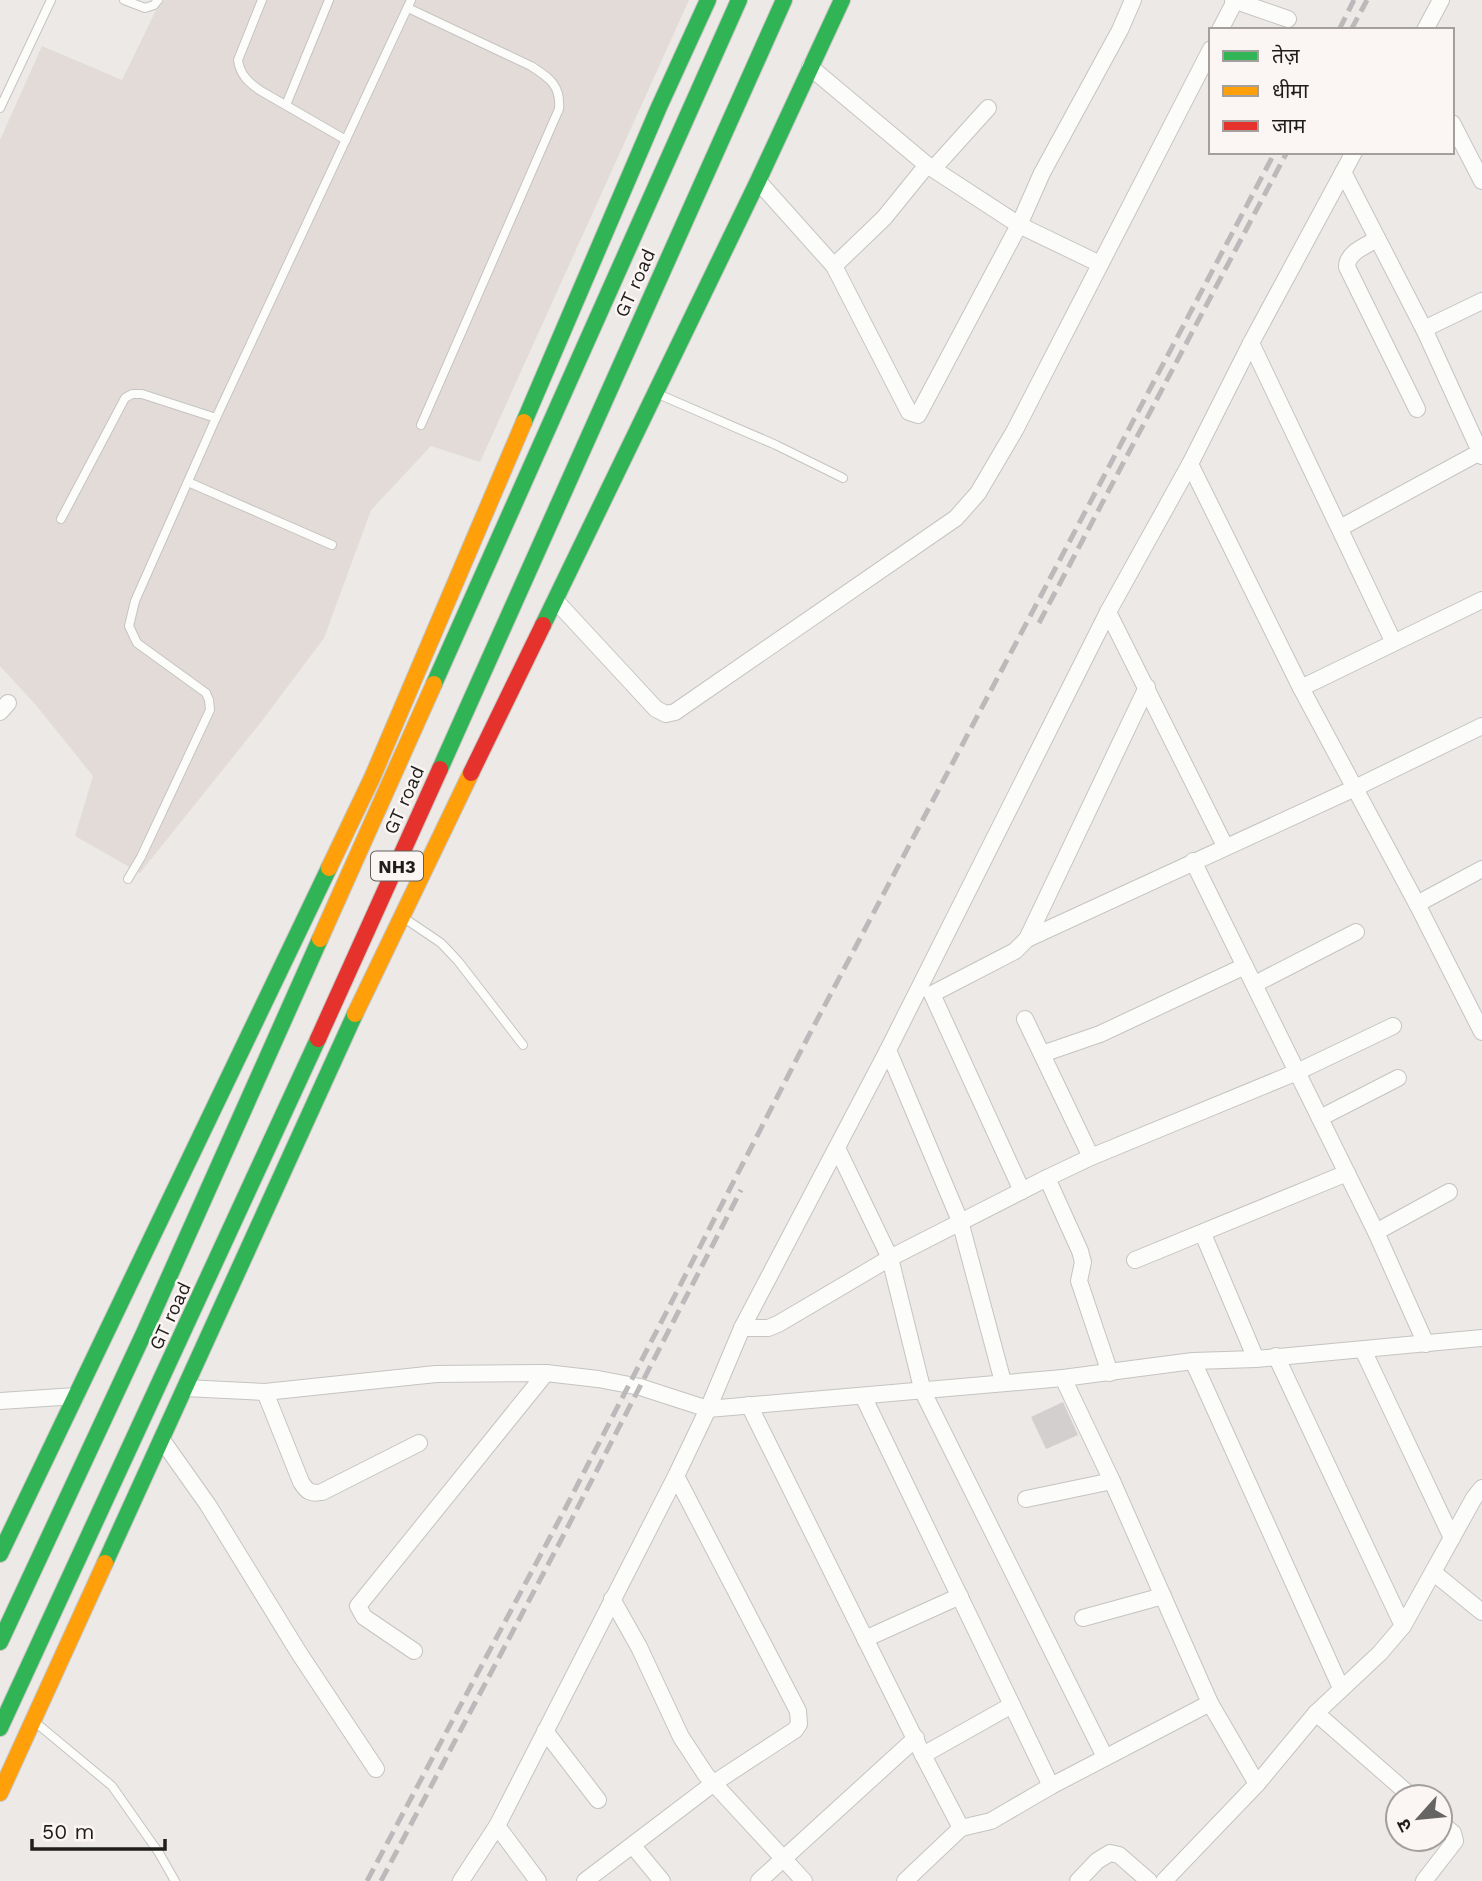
<svg xmlns="http://www.w3.org/2000/svg" width="1482" height="1881" font-family="'Work Sans','Noto Sans Devanagari',sans-serif">
  <style>
    .built { fill: #e3dbd7 }
    .building { fill: #d2cfce }
    .lines { fill: none; stroke-linecap: round; stroke-linejoin: round }
    .lane-casing { stroke: #c5c4c2; stroke-width: 10 }
    .street-casing { stroke: #c5c4c2; stroke-width: 18 }
    .fast-casing { stroke: #c5c4c2; stroke-width: 18 }
    .slow-casing { stroke: #c5c4c2; stroke-width: 18 }
    .jam-casing { stroke: #c5c4c2; stroke-width: 18 }
    .lane { stroke: #fcfcfb; stroke-width: 8 }
    .street { stroke: #fcfcfb; stroke-width: 16 }
    .fast { stroke: #30b455; stroke-width: 16 }
    .slow { stroke: #ff9f0a; stroke-width: 16 }
    .jam { stroke: #e5322d; stroke-width: 16 }
    .rail { stroke: #bbb9b9; stroke-width: 5; stroke-dasharray: 14 7; stroke-linecap: butt }
    .labels { text-anchor: middle; dominant-baseline: central; stroke-width: 5; stroke-linejoin: round; paint-order: stroke }
    .shield { fill: #fbf5f3; stroke: #615e5d; stroke-width: 2 }
    .shield-label { font-size: 18px; font-weight: bold; fill: #1f1e1d }
    .street-label { font-size: 19px; fill: #1f1e1d; stroke: #fbf5f3 }
  </style>
  <rect width="100%" height="100%" fill="#ece9e7"/>
  <!-- built -->
  <path class="built" d="M 161,0 L 689,0 L 480,462 L 431,446 L 371,510 L 324,638 L 261,722 L 140,873 L 75,836 L 93,776 L 35,704 L 0,666 L 0,140 L 42,46 L 122,80 Z"/>
  <!-- building -->
  <path class="building" d="M 1063,1402 L 1078,1435 L 1046,1449 L 1031,1417 Z"/>
  <g class="lines">
    <!-- lane casing -->
    <g class="lane-casing">
      <g id="lane">
        <path d="M 124,0 L 145,8 L 154,5 L 158,0"/>
        <path d="M 262,0 L 238,60 C 240,75 249,83 261,91 L 346,140"/>
        <path d="M 408,8 L 531,66 C 550,78 561,86 559,109 L 421,425"/>
        <path d="M 286,105 L 329,0"/>
        <path d="M 0,108 L 51,0"/>
        <path d="M 658,394 L 776,445 L 843,478"/>
        <path d="M 188,482 L 332,545"/>
        <path d="M 61,519 L 125,398 L 132,394 L 142,394 L 216,418"/>
        <path d="M 128,879 L 141,857 L 210,710 L 209,700 L 206,693 L 137,643 L 129,626 L 135,601 L 216,418 L 411,0"/>
        <path d="M 404,918 L 441,943 L 458,961 L 523,1045"/>
        <path d="M 35,1722 L 112,1786 L 159,1853 L 175,1881"/>
      </g>
    </g>
    <!-- street casing -->
    <g class="street-casing">
      <g id="street">
        <path d="M 1233,0 L 1288,19"/>
        <path d="M 1220,30 L 1235,1"/>
        <path d="M 1425,30 L 1441,0"/>
        <path d="M 810,67 L 927,165 L 1019,225 L 1100,264"/>
        <path d="M 1452,123 L 1482,181"/>
        <path d="M 934,168 L 988,108"/>
        <path d="M 1343,172 L 1424,329 L 1482,456"/>
        <path d="M 758,181 L 834,266 L 909,412 L 918,415 L 1019,225 L 1042,173 L 1120,30 L 1133,0"/>
        <path d="M 1377,239 C 1366,246 1347,252 1347,267 L 1417,409"/>
        <path d="M 834,266 L 884,218 L 927,165"/>
        <path d="M 1424,329 L 1482,301"/>
        <path d="M 1251,343 L 1393,641"/>
        <path d="M 1190,464 L 1301,688 L 1417,904 L 1482,1032"/>
        <path d="M 1340,528 L 1482,451"/>
        <path d="M 555,600 L 656,709 L 666,714 L 675,712 L 956,518 L 978,493 L 1015,430 L 1211,49"/>
        <path d="M 1108,612 L 1225,846"/>
        <path d="M 1301,688 L 1482,600"/>
        <path d="M 0,712 L 8,703"/>
        <path d="M 1193,861 L 1376,1232 L 1426,1344"/>
        <path d="M 1417,904 L 1482,869"/>
        <path d="M 1027,939 L 1147,687"/>
        <path d="M 1255,984 L 1356,932"/>
        <path d="M 1025,1019 L 1091,1157"/>
        <path d="M 888,1050 L 960,1221 L 1003,1382"/>
        <path d="M 1042,1054 L 1100,1034 L 1245,966"/>
        <path d="M 1320,1118 L 1398,1078"/>
        <path d="M 837,1148 L 890,1258 L 923,1392 L 1105,1757"/>
        <path d="M 1047,1178 L 1080,1251 L 1083,1262 L 1079,1281 L 1110,1373"/>
        <path d="M 1022,1191 L 932,994 L 1015,951 L 1027,939 L 1355,788 L 1482,726"/>
        <path d="M 1376,1232 L 1449,1192"/>
        <path d="M 1203,1234 L 1256,1359"/>
        <path d="M 1135,1260 L 1347,1173"/>
        <path d="M 742,1328 L 768,1328 L 778,1324 L 890,1258 L 1047,1178 L 1091,1157 L 1297,1072 L 1393,1026"/>
        <path d="M 1363,1350 L 1452,1538"/>
        <path d="M 1276,1356 L 1403,1626"/>
        <path d="M 1193,1361 L 1341,1688"/>
        <path d="M 185,1388 L 265,1392 L 436,1374 L 546,1373 L 598,1379 L 640,1387 L 708,1409 L 1063,1378 L 1193,1361 L 1256,1359 L 1482,1338"/>
        <path d="M 265,1392 L 301,1482 C 307,1492 311,1494 322,1492 L 419,1443"/>
        <path d="M 863,1396 L 1051,1786"/>
        <path d="M 0,1401 L 76,1396"/>
        <path d="M 749,1405 L 923,1755 L 961,1828 L 905,1881"/>
        <path d="M 162,1440 L 208,1505 L 299,1653 L 376,1769"/>
        <path d="M 1026,1499 L 1112,1481"/>
        <path d="M 1434,1573 L 1482,1612"/>
        <path d="M 612,1599 L 639,1647 L 681,1737 L 706,1775 L 804,1881"/>
        <path d="M 1083,1618 L 1163,1596"/>
        <path d="M 865,1639 L 960,1596"/>
        <path d="M 414,1651 L 364,1617 L 358,1606 L 546,1373"/>
        <path d="M 1210,1703 L 1257,1784"/>
        <path d="M 1316,1713 L 1412,1797"/>
        <path d="M 545,1731 L 598,1800"/>
        <path d="M 923,1755 L 1012,1705"/>
        <path d="M 497,1826 L 538,1881"/>
        <path d="M 961,1828 L 991,1821 L 1051,1786 L 1210,1703 L 1112,1481 L 1063,1378"/>
        <path d="M 633,1846 L 662,1881"/>
        <path d="M 461,1881 L 497,1826 L 676,1476 L 708,1409 L 742,1328 L 888,1050 L 1108,612 L 1190,464 L 1251,343 L 1354,152"/>
        <path d="M 585,1881 L 714,1783 L 795,1730 L 799,1724 L 798,1711 L 676,1476"/>
        <path d="M 759,1881 L 916,1738"/>
        <path d="M 1078,1881 L 1097,1861 L 1110,1853 L 1119,1855 L 1149,1881"/>
        <path d="M 1164,1881 L 1257,1784 L 1316,1713 L 1380,1653 L 1403,1626 L 1474,1498 L 1482,1488"/>
        <path d="M 1424,1881 L 1455,1841 L 1453,1833 L 1440,1822"/>
      </g>
    </g>
    <!-- fast casing -->
    <g class="fast-casing">
      <g id="fast">
        <path d="M 524,422 L 659,107 L 708,0"/>
        <path d="M 543,625 L 758,181 L 842,0"/>
        <path d="M 434,684 L 739,0"/>
        <path d="M 440,769 L 784,0"/>
        <path d="M 0,1554 L 329,868"/>
        <path d="M 105,1563 L 355,1014"/>
        <path d="M 0,1642 L 144,1333 L 320,939"/>
        <path d="M 0,1728 L 318,1039"/>
      </g>
    </g>
    <!-- slow casing -->
    <g class="slow-casing">
      <g id="slow">
        <path d="M 329,868 L 372,778 L 524,422"/>
        <path d="M 320,939 L 434,684"/>
        <path d="M 355,1014 L 471,773"/>
        <path d="M 0,1793 L 105,1563"/>
      </g>
    </g>
    <!-- jam casing -->
    <g class="jam-casing">
      <g id="jam">
        <path d="M 471,773 L 543,625"/>
        <path d="M 318,1039 L 440,769"/>
      </g>
    </g>
    <!-- lane -->
    <use href="#lane" class="lane"/>
    <!-- street -->
    <use href="#street" class="street"/>
    <!-- fast -->
    <use href="#fast" class="fast"/>
    <!-- slow -->
    <use href="#slow" class="slow"/>
    <!-- jam -->
    <use href="#jam" class="jam"/>
    <!-- rail -->
    <g class="rail">
      <path d="M 1339,30 L 1354,0"/>
      <path d="M 1351,30 L 1367,0"/>
      <path d="M 1039,623 L 1287,152"/>
      <path d="M 367,1881 L 565,1509 L 807,1039 L 1275,152"/>
      <path d="M 381,1881 L 561,1540 L 741,1190"/>
    </g>
  </g>
  <g class="labels">
    <!-- shield labels -->
    <rect class="shield" x="371" y="851.5" width="52" height="29" rx="5"/>
    <g class="shield-label">
      <text x="397" y="866">NH3</text>
    </g>
    <!-- street labels -->
    <g class="street-label">
      <text transform="translate(635 283) rotate(-66)">GT road</text>
      <text transform="translate(404 800) rotate(-66)">GT road</text>
      <text transform="translate(170 1316) rotate(-65)">GT road</text>
    </g>
  </g>
  <!-- legend -->
  <rect x="1209" y="28" width="245" height="126" fill="#fbf5f3" stroke="#a39f9d" stroke-width="2"/>
  <rect x="1223" y="51" width="35" height="10" fill="#30b455" stroke="#a39f9d" stroke-width="2"/>
  <text x="1272" y="63" font-size="21" fill="#1f1e1d">तेज़</text>
  <rect x="1223" y="86" width="35" height="10" fill="#ff9f0a" stroke="#a39f9d" stroke-width="2"/>
  <text x="1272" y="98" font-size="21" fill="#1f1e1d">धीमा</text>
  <rect x="1223" y="121" width="35" height="10" fill="#e5322d" stroke="#a39f9d" stroke-width="2"/>
  <text x="1272" y="133" font-size="21" fill="#1f1e1d">जाम</text>
  <!-- north arrow -->
  <g transform="translate(1419 1818) rotate(243)"><circle r="33" fill="#fbf5f3" stroke="#a39f9d" stroke-width="2"/>
  <path d="M0-5L12 26L0 18L-12 26Z" fill="#676564"/>
  <text y="-10" font-size="19" font-weight="bold" text-anchor="middle" fill="#1f1e1d">उ</text>
  </g>
  <!-- scale -->
  <path d="M32 1839v10h133v-10" fill="none" stroke="#1f1e1d" stroke-width="3.5"/>
  <text x="42" y="1839" font-size="21" fill="#1f1e1d" stroke="#fbf5f3" stroke-width="5" paint-order="stroke">50 m</text>
</svg>
